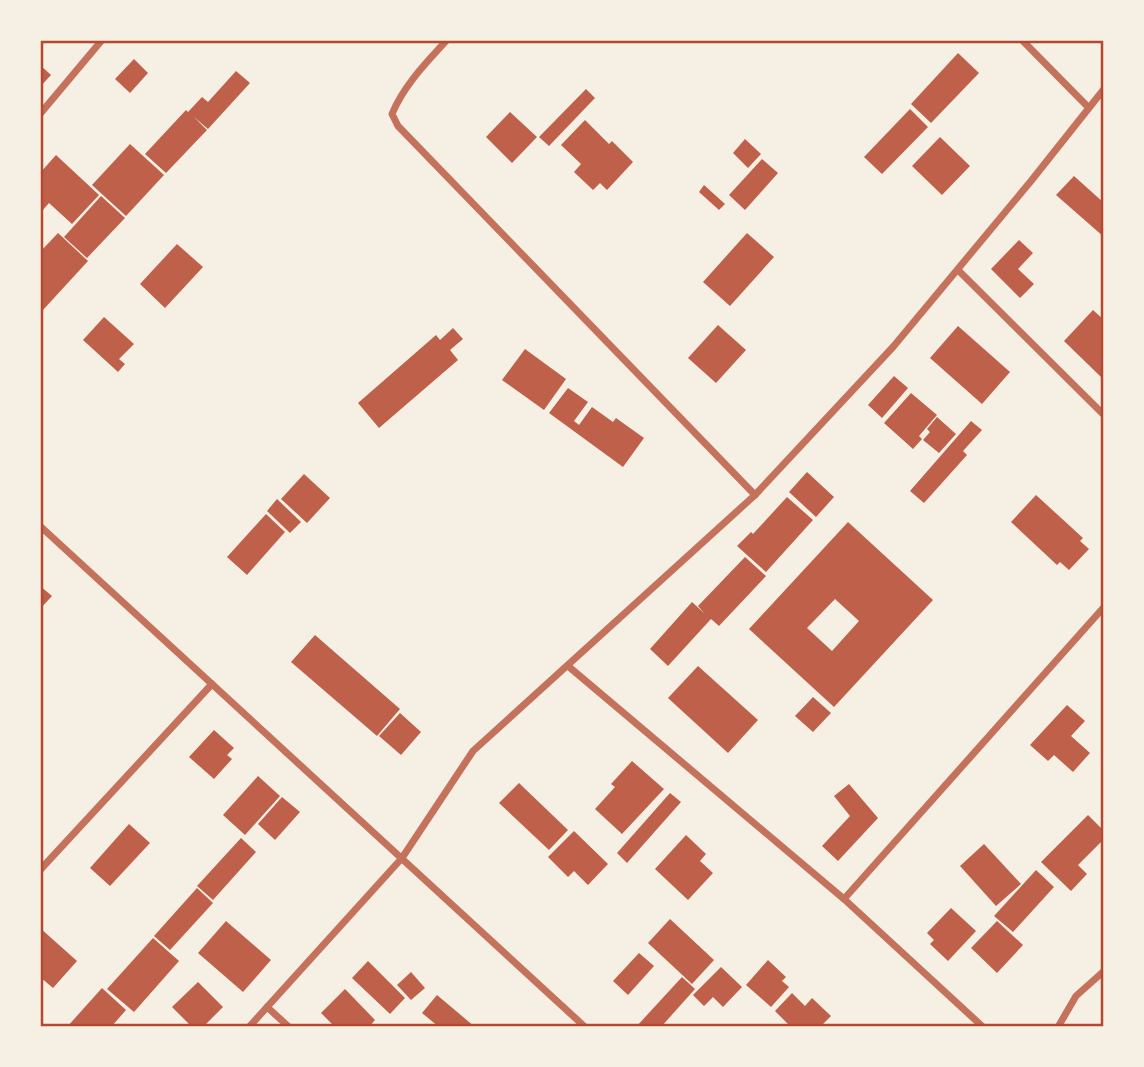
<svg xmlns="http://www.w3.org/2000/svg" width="1144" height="1067" font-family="Montserrat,sans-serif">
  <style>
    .building { fill: #bf614a; fill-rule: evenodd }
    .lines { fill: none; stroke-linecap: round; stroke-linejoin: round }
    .minor { stroke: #c5725c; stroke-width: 7 }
    .neatline { fill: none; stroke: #b5482f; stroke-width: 2.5 }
  </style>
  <rect width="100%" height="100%" fill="#f6efe4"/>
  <!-- building -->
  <g class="building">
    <path d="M 958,53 L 979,73 L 931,123 L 911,104 Z"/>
    <path d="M 134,59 L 148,73 L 130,93 L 115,79 Z"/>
    <path d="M 40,65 L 51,75 L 40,87 Z"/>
    <path d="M 236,71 L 250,83 L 208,129 L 194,117 L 207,130 L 166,173 L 145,154 L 186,110 L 188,112 L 202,97 L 208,102 Z"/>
    <path d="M 586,89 L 595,98 L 549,146 L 539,137 Z"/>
    <path d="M 910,109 L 928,127 L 882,174 L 864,157 Z"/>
    <path d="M 510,112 L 537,137 L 512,163 L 486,137 Z"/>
    <path d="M 585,120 L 609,144 L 612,141 L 633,162 L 607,190 L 600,183 L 593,190 L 574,172 L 581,164 L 561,145 Z"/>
    <path d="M 940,137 L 970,166 L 942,195 L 912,166 Z"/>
    <path d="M 745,139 L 761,154 L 748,168 L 733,153 Z"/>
    <path d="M 130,144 L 164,175 L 126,216 L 92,185 Z"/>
    <path d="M 56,155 L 99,195 L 72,224 L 49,203 L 43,210 L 40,207 L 40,173 Z"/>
    <path d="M 762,159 L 778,173 L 745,210 L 729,195 Z"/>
    <path d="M 1074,176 L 1104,203 L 1104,237 L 1056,195 Z"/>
    <path d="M 704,185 L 725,204 L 719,210 L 699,192 Z"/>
    <path d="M 101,196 L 125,218 L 87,258 L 64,237 Z"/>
    <path d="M 58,233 L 88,261 L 43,310 L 40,307 L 40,252 Z"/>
    <path d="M 747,233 L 774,257 L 730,306 L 703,282 Z"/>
    <path d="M 1019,240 L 1033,253 L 1018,269 L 1034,284 L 1020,298 L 991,269 Z"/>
    <path d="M 177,244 L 203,267 L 165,308 L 140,284 Z"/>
    <path d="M 1093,310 L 1104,320 L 1104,375 L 1101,377 L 1064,341 Z"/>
    <path d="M 104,317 L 134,344 L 119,359 L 125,364 L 118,372 L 83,340 Z"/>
    <path d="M 718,325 L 746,350 L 716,383 L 688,358 Z"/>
    <path d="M 958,326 L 1010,372 L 982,404 L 930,358 Z"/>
    <path d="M 453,328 L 463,339 L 450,350 L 458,360 L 379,428 L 358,403 L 436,335 L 440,340 Z"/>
    <path d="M 525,349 L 566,379 L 544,410 L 502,380 Z"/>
    <path d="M 894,376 L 908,388 L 882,418 L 868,405 Z"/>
    <path d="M 568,388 L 588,402 L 574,421 L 579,425 L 592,407 L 613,422 L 616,418 L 644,438 L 623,467 L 549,413 Z"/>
    <path d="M 911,393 L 937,415 L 919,436 L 922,439 L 913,449 L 884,423 Z"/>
    <path d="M 937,417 L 956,434 L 939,453 L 923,440 L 930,432 L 927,429 Z"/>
    <path d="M 971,421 L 982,430 L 963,451 L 967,455 L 924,503 L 910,491 Z"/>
    <path d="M 807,472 L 834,497 L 816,517 L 789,492 Z"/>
    <path d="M 304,474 L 330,498 L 307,523 L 281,499 Z"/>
    <path d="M 1036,495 L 1083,538 L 1080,541 L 1089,549 L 1069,570 L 1060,562 L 1057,565 L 1011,522 Z"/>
    <path d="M 787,497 L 813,520 L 766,572 L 737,546 L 751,532 L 753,534 Z"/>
    <path d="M 277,499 L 301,522 L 290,533 L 267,511 Z"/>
    <path d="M 266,514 L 285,532 L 247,575 L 227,557 Z"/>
    <path d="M 848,522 L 933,600 L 834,707 L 749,629 ZM 835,599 L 859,621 L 832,651 L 807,628 Z"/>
    <path d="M 745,557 L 766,576 L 719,626 L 711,619 L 668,666 L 650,649 L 692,602 L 704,613 L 698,606 Z"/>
    <path d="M 40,586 L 52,596 L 40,609 Z"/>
    <path d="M 315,635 L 400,709 L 377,736 L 291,662 Z"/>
    <path d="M 698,666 L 758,720 L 728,753 L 668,698 Z"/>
    <path d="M 813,697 L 831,713 L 813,732 L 795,716 Z"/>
    <path d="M 1067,705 L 1085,721 L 1071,736 L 1090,753 L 1073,772 L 1054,755 L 1048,761 L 1030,745 Z"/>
    <path d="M 400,713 L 421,732 L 401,755 L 379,736 Z"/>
    <path d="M 214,730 L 234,748 L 227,755 L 232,759 L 214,779 L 189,757 Z"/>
    <path d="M 632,761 L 664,789 L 622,834 L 595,809 L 615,787 L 611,784 Z"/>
    <path d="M 258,776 L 280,796 L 245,835 L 223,815 Z"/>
    <path d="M 519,783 L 568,830 L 549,850 L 499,803 Z"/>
    <path d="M 849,784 L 878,818 L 838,861 L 822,846 L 850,816 L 834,796 Z"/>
    <path d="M 670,793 L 681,802 L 627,863 L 617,853 Z"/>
    <path d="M 282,797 L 300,812 L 275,840 L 258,824 Z"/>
    <path d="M 1088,815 L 1104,831 L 1104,839 L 1078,865 L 1087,874 L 1071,891 L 1041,862 Z"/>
    <path d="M 129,824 L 150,843 L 110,886 L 90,868 Z"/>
    <path d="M 574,831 L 608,864 L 588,885 L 574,871 L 568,877 L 548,857 Z"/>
    <path d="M 686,835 L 706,854 L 700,861 L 713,873 L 688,900 L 655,869 Z"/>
    <path d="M 241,838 L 256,852 L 213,900 L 197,886 Z"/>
    <path d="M 984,844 L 1021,884 L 996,906 L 960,866 Z"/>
    <path d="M 1036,870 L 1054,887 L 1013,932 L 994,916 Z"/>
    <path d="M 197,888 L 213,903 L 170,950 L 154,936 Z"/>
    <path d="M 951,908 L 976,931 L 948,961 L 930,944 L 934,940 L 927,933 Z"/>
    <path d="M 670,919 L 714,960 L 692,984 L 648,943 Z"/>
    <path d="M 226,921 L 271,960 L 243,992 L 198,953 Z"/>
    <path d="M 997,921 L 1023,945 L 997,973 L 971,948 Z"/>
    <path d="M 40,928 L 77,961 L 53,988 L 40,977 Z"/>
    <path d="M 153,938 L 179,961 L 134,1012 L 107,989 Z"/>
    <path d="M 639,953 L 654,966 L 628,995 L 613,981 Z"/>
    <path d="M 768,960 L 786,977 L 782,981 L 789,987 L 771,1007 L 746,985 Z"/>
    <path d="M 368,961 L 405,998 L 390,1014 L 352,978 Z"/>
    <path d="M 721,967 L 742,987 L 723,1007 L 713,997 L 704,1006 L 693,995 Z"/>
    <path d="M 411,972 L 425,988 L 411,1000 L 397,985 Z"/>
    <path d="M 682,977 L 695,989 L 661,1027 L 636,1027 Z"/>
    <path d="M 198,982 L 223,1007 L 203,1027 L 192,1027 L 172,1007 Z"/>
    <path d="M 102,988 L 126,1010 L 111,1027 L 67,1027 Z"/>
    <path d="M 345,989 L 375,1020 L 369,1027 L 335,1027 L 321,1013 Z"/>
    <path d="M 792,993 L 805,1006 L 812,998 L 831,1016 L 820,1027 L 791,1027 L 775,1011 Z"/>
    <path d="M 437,995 L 475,1027 L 439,1027 L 422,1013 Z"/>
  </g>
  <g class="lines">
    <!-- minor -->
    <g class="minor">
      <path d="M 447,40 C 426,63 404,85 392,114 L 398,126 L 755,495"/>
      <path d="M 1022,40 L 1088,107"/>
      <path d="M 40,114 L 102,40"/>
      <path d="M 958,270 L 1104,415"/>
      <path d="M 40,526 L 585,1027"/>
      <path d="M 568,666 L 844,899 L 983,1027"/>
      <path d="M 40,870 L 212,684"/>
      <path d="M 844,899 L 1104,607"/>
      <path d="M 267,1007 L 289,1027"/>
      <path d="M 249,1027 L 402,858 L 473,751 L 755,495 L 893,347 L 1031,181 L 1104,89"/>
      <path d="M 1058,1027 L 1076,996 L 1104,971"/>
    </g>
  </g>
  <!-- border -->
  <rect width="1144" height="1067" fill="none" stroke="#f6efe4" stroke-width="84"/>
  <rect x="42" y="42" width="1060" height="983" class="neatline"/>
</svg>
